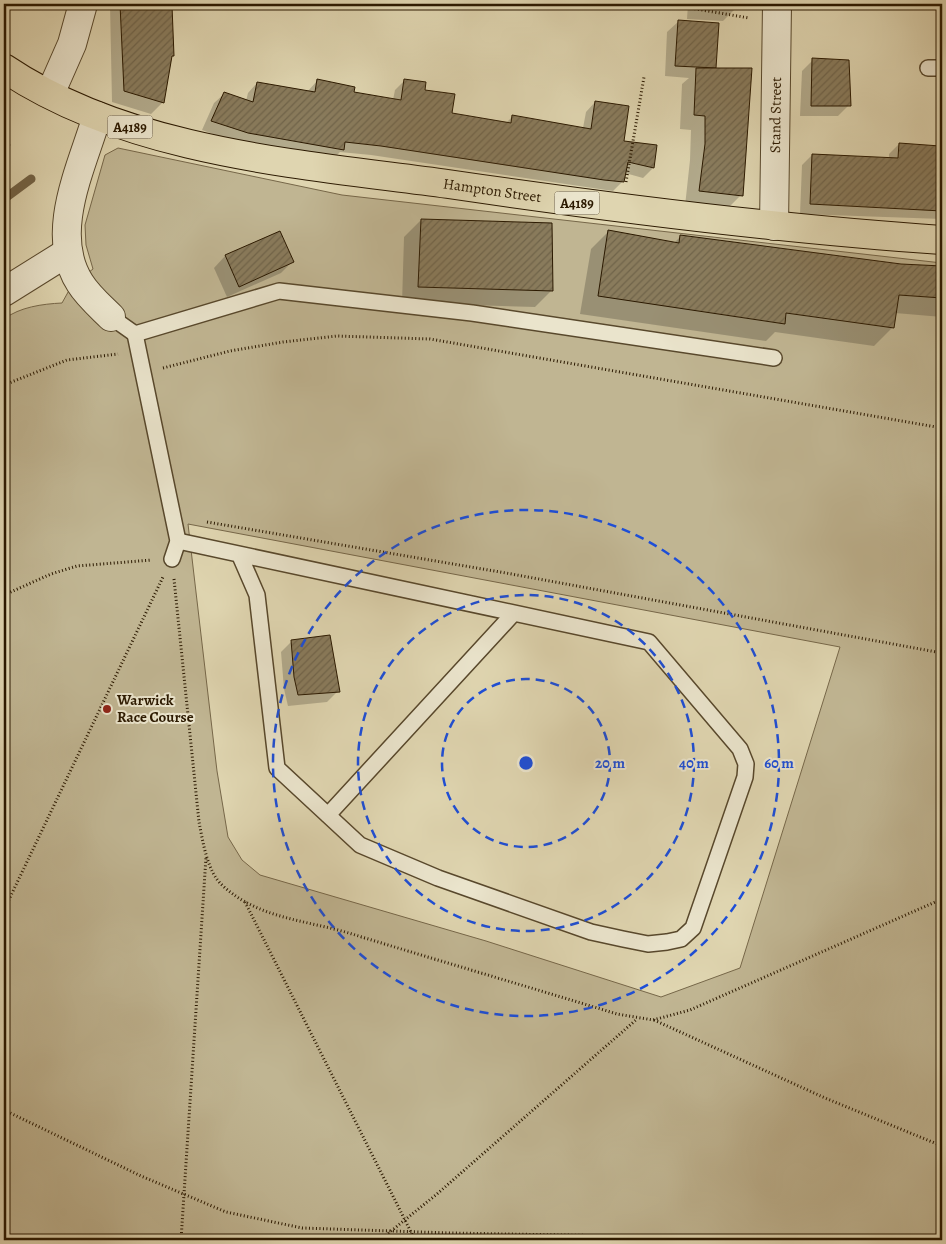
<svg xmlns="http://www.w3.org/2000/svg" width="946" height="1244" font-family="Alegreya,serif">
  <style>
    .pitch { fill: #c0b592; stroke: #766749; fill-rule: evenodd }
    .shadow { fill: #0003 }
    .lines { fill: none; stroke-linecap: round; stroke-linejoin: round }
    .stream { stroke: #726346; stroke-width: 9 }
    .building { fill: url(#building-hatch); stroke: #2b1900 }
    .service-casing { stroke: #58482c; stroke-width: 18 }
    .minor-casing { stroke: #58482c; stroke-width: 30 }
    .primary-casing { stroke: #2b1900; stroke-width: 30 }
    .path { stroke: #2b1900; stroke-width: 3; stroke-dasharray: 1 2.5; stroke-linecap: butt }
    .service { stroke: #eae4cc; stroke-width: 15 }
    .minor { stroke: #eae4cc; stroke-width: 28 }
    .primary { stroke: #dfd5b0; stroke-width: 28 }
    .ring { fill: none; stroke: #1d4ed8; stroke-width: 2.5; stroke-dasharray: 9 6 }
    .poi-dot { fill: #8f2418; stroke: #eae4cc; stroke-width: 2 }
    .labels { text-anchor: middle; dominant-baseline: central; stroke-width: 4; stroke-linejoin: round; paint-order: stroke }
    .shield { fill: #eae4cc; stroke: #64563d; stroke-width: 1 }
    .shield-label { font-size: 14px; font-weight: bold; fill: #2b1900 }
    .street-label { font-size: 15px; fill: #2b1900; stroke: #eae4cc }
    .poi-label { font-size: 15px; font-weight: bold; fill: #2b1900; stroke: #eae4cc; text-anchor: start }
    .centre { fill: #1d4ed8; stroke: #eae4cc; stroke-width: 2.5 }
    .ring-label { font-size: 15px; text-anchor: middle; font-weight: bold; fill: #1d4ed8; stroke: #eae4cc; stroke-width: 4; stroke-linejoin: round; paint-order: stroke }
  </style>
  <defs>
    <pattern id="building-hatch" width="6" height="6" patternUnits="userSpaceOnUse" patternTransform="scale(1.25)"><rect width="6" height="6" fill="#897b5c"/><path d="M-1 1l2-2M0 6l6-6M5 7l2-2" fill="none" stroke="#70644a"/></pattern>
  </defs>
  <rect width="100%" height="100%" fill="#dfd5b0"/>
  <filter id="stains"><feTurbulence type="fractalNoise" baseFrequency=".004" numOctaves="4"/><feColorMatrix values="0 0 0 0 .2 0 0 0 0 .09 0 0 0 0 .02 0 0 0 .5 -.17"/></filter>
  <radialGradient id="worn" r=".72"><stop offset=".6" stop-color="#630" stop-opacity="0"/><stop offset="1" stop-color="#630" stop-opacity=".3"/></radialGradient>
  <!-- pitch -->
  <path class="pitch" d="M 118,148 L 342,195 L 942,263 L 942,1240 L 4,1240 L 4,319 C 20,307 42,304 62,303 L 72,285 L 93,269 L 86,245 L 85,225 L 105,155 ZM 188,524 L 840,647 L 740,968 L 661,997 L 486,941 L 260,875 L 242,860 L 228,837 L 217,771 Z"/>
  <!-- shadow -->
  <g class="shadow">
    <path d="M 110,4 L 172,4 L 173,55 L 170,58 L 163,102 L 151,114 L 112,102 Z"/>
    <path d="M 688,4 L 736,4 L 736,8 L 723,21 L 687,19 Z"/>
    <path d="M 856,4 L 905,4 L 900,9 L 857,10 Z"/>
    <path d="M 679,21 L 715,68 L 713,69 L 741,195 L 726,210 L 685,206 L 690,160 L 691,130 L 680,129 L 682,84 L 689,78 L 665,76 L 667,32 Z"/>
    <path d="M 813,60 L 849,105 L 838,116 L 800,116 L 802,71 Z"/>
    <path d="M 405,80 L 424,91 L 451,114 L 506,123 L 513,116 L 583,128 L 586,112 L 595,102 L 622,142 L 656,146 L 653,168 L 643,178 L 625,173 L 623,181 L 613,191 L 371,155 L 340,152 L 333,159 L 238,143 L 202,130 L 214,103 L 224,94 L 246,101 L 248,93 L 257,83 L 307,92 L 317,81 L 352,93 L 393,100 L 395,90 Z"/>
    <path d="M 4,137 L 11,145 L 4,152 Z"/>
    <path d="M 899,144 L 942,150 L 942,219 L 800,214 L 802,165 L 812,155 L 889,159 L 889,154 Z"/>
    <path d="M 421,220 L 551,291 L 535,307 L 402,303 L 404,237 Z"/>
    <path d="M 609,231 L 674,243 L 681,236 L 901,265 L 942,268 L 942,317 L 895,313 L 892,328 L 874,346 L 775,332 L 766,341 L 580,314 L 591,249 Z"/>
    <path d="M 279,232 L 292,262 L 281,273 L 227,297 L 214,268 L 225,256 Z"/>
    <path d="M 292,641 L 338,691 L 327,702 L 288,706 L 284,689 L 281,652 Z"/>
  </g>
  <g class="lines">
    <!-- stream -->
    <path class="stream" d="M 4,199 L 31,179"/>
  </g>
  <!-- building -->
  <g class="building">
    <path d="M 120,4 L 172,6 L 174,56 L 172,56 L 164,103 L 124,91 Z"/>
    <path d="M 678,20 L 719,23 L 716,68 L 675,66 Z"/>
    <path d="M 812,58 L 849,60 L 851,106 L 811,106 Z"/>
    <path d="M 696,68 L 752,68 L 743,196 L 699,191 L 705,144 L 705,116 L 694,115 Z"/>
    <path d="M 317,79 L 355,87 L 354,92 L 401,100 L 404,79 L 426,82 L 425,90 L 455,94 L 452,113 L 511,123 L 512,115 L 591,129 L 595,101 L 629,106 L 624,141 L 657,145 L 654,168 L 628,162 L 624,182 L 604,180 L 381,146 L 345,142 L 344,150 L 248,133 L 211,121 L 224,92 L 253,102 L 257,82 L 315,92 Z"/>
    <path d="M 899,143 L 940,146 L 939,172 L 942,173 L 942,211 L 810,204 L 812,154 L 898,158 Z"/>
    <path d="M 421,219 L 552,223 L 553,291 L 418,287 Z"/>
    <path d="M 608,230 L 679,243 L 680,235 L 901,264 L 942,266 L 942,298 L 899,295 L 894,328 L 786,313 L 785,324 L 598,296 Z"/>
    <path d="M 280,231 L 294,262 L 239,287 L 225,255 Z"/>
    <path d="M 330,635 L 340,692 L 298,695 L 294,677 L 291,640 Z"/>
  </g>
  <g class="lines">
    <!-- service casing -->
    <g class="service-casing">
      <g id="service">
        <path d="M 928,68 L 942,68"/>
        <path d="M 111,317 L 135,334 L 279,291 L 472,313 L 774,358"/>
        <path d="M 135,334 L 178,541 L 172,559"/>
        <path d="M 178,541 L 649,642 L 740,749 L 746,764 L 745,777 L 693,928 L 681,939 L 667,942 L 648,944 L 623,939 L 591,932 L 438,878 L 360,845 L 277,768 L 257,595 L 240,556"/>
        <path d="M 328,815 L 513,614"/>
      </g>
    </g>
    <!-- minor casing -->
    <g class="minor-casing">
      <g id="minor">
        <path d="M 50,94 L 72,44 L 83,4"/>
        <path d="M 97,116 C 82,167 48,233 80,283 C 88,296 101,307 111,317"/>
        <path id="s1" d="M 774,226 L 777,4"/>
        <path d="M 4,292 L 68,252"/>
      </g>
    </g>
    <!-- primary casing -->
    <g class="primary-casing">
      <g id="primary">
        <path id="s2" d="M 4,68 C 130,153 301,164 448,184 C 612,208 777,229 942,240"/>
      </g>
    </g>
    <!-- path -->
    <g class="path">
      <path d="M 667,4 L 749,18"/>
      <path d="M 626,182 L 644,77"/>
      <path d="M 163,368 L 230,351 L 283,342 L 337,336 L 430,339 L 942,428"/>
      <path d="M 4,385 L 67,360 L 118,354"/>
      <path d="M 207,522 L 506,573 L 942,653"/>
      <path d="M 174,579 L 199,822 C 203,842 207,871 222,885 C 258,919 307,920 352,934 C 440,961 529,987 617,1014 L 653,1020 L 690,1010 L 942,899"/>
      <path d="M 4,595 L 51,574 L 77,566 L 152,560"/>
      <path d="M 245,902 L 415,1240"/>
      <path d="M 4,910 L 163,577"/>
      <path d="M 654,1020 L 825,1098 L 942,1146"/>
      <path d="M 4,1110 L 141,1176 L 226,1212 L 302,1228 L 450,1233 L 845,1240"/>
      <path d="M 181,1240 L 206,857"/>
      <path d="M 380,1240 L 437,1194 L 637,1019"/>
    </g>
    <!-- service -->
    <use href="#service" class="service"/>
    <!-- minor -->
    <use href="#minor" class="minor"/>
    <!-- primary -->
    <use href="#primary" class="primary"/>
  </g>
  <!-- distance rings -->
  <g class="ring">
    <circle cx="526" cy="763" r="84"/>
    <circle cx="526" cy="763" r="168"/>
    <circle cx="526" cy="763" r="253"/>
  </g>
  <!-- markers -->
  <circle class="poi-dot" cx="107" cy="709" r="5"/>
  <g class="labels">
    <!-- shield labels -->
    <g class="shield">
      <rect x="107.5" y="115.5" width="45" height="23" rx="4"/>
      <rect x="554.5" y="191.5" width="45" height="23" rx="4"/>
    </g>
    <g class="shield-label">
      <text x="130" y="127">A4189</text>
      <text x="577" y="203">A4189</text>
    </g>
    <!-- street labels -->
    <g class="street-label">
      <text stroke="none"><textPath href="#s1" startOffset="111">Stand Street</textPath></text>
      <text stroke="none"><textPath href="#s2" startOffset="508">Hampton Street</textPath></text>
    </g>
    <!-- poi labels -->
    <g class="poi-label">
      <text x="117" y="700">Warwick<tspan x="117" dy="17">Race Course</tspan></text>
    </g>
  </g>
  <circle cx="526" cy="763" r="8" class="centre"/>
  <g class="ring-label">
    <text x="610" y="768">20 m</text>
    <text x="694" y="768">40 m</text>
    <text x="779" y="768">60 m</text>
  </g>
  <!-- margin -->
  <rect width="946" height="1244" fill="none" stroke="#dfd5b0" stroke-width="20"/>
  <rect x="5" y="5" width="936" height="1234" fill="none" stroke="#2b1900" stroke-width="2.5"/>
  <rect x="10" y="10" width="926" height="1224" fill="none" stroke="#2b1900"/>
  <rect width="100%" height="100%" filter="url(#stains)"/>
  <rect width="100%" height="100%" fill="url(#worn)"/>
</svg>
